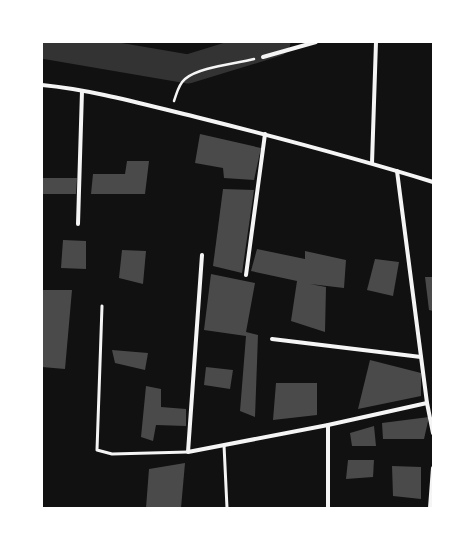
<svg xmlns="http://www.w3.org/2000/svg" width="475" height="550" font-family="'Archivo Narrow',sans-serif">
  <style>
    .lines { fill: none; stroke-linecap: round; stroke-linejoin: round }
    .river { stroke: #333; stroke-width: 29 }
    .building { fill: #4a4a4a }
    .path { stroke: #f5f5f5; stroke-width: 2.5 }
    .service { stroke: #f5f5f5; stroke-width: 3 }
    .minor { stroke: #f5f5f5; stroke-width: 4 }
  </style>
  <rect width="100%" height="100%" fill="#111"/>
  <g class="lines">
    <!-- river -->
    <path class="river" d="M 42,44 L 188,69 L 276,42"/>
  </g>
  <!-- building -->
  <g class="building">
    <path d="M 200,134 L 261,148 L 254,180 L 224,178 L 223,168 L 195,163 Z"/>
    <path d="M 127,161 L 149,161 L 145,194 L 91,194 L 93,174 L 125,174 Z"/>
    <path d="M 42,178 L 77,178 L 76,194 L 42,194 Z"/>
    <path d="M 223,189 L 254,190 L 242,273 L 213,266 Z"/>
    <path d="M 63,240 L 86,241 L 86,269 L 61,268 Z"/>
    <path d="M 257,249 L 305,259 L 305,251 L 346,260 L 344,288 L 310,284 L 326,287 L 325,332 L 291,321 L 297,281 L 251,271 Z"/>
    <path d="M 122,250 L 146,251 L 143,284 L 119,278 Z"/>
    <path d="M 375,259 L 399,262 L 393,296 L 367,290 Z"/>
    <path d="M 211,274 L 255,283 L 246,332 L 258,335 L 255,417 L 240,411 L 246,336 L 204,330 Z"/>
    <path d="M 425,277 L 433,277 L 433,311 L 429,310 Z"/>
    <path d="M 42,290 L 72,290 L 65,369 L 42,367 Z"/>
    <path d="M 112,350 L 148,353 L 145,370 L 115,363 Z"/>
    <path d="M 370,360 L 421,373 L 421,396 L 358,409 Z"/>
    <path d="M 206,367 L 233,370 L 230,389 L 204,385 Z"/>
    <path d="M 276,383 L 317,383 L 317,415 L 273,420 Z"/>
    <path d="M 146,386 L 161,389 L 161,407 L 186,409 L 186,426 L 156,425 L 153,441 L 141,437 Z"/>
    <path d="M 429,417 L 424,439 L 383,439 L 382,423 Z"/>
    <path d="M 374,426 L 376,446 L 352,446 L 350,433 Z"/>
    <path d="M 348,460 L 374,460 L 373,477 L 346,479 Z"/>
    <path d="M 185,463 L 181,508 L 146,508 L 149,469 Z"/>
    <path d="M 392,466 L 421,467 L 421,499 L 393,496 Z"/>
  </g>
  <g class="lines">
    <!-- path -->
    <path class="path" d="M 174,101 C 177,93 178,85 185,79 C 199,67 235,64 254,59"/>
    <!-- service -->
    <g class="service">
      <path d="M 102,306 L 97,450 L 112,454 L 188,452"/>
      <path d="M 224,445 L 227,508"/>
    </g>
    <!-- minor -->
    <g class="minor">
      <path d="M 263,57 L 316,42"/>
      <path d="M 42,85 C 94,90 146,105 196,117 C 276,137 355,158 433,182"/>
      <path d="M 372,163 L 376,42"/>
      <path d="M 397,171 L 427,403 L 433,433"/>
      <path d="M 78,224 L 82,91"/>
      <path d="M 202,255 L 188,452 L 328,425 L 427,403"/>
      <path d="M 246,275 L 265,134"/>
      <path d="M 272,339 L 421,357"/>
      <path d="M 328,425 L 328,508"/>
      <path d="M 430,508 L 433,468"/>
    </g>
  </g>
  <!-- border -->
  <rect width="475" height="550" fill="none" stroke="#ffffff" stroke-width="86"/>
</svg>
